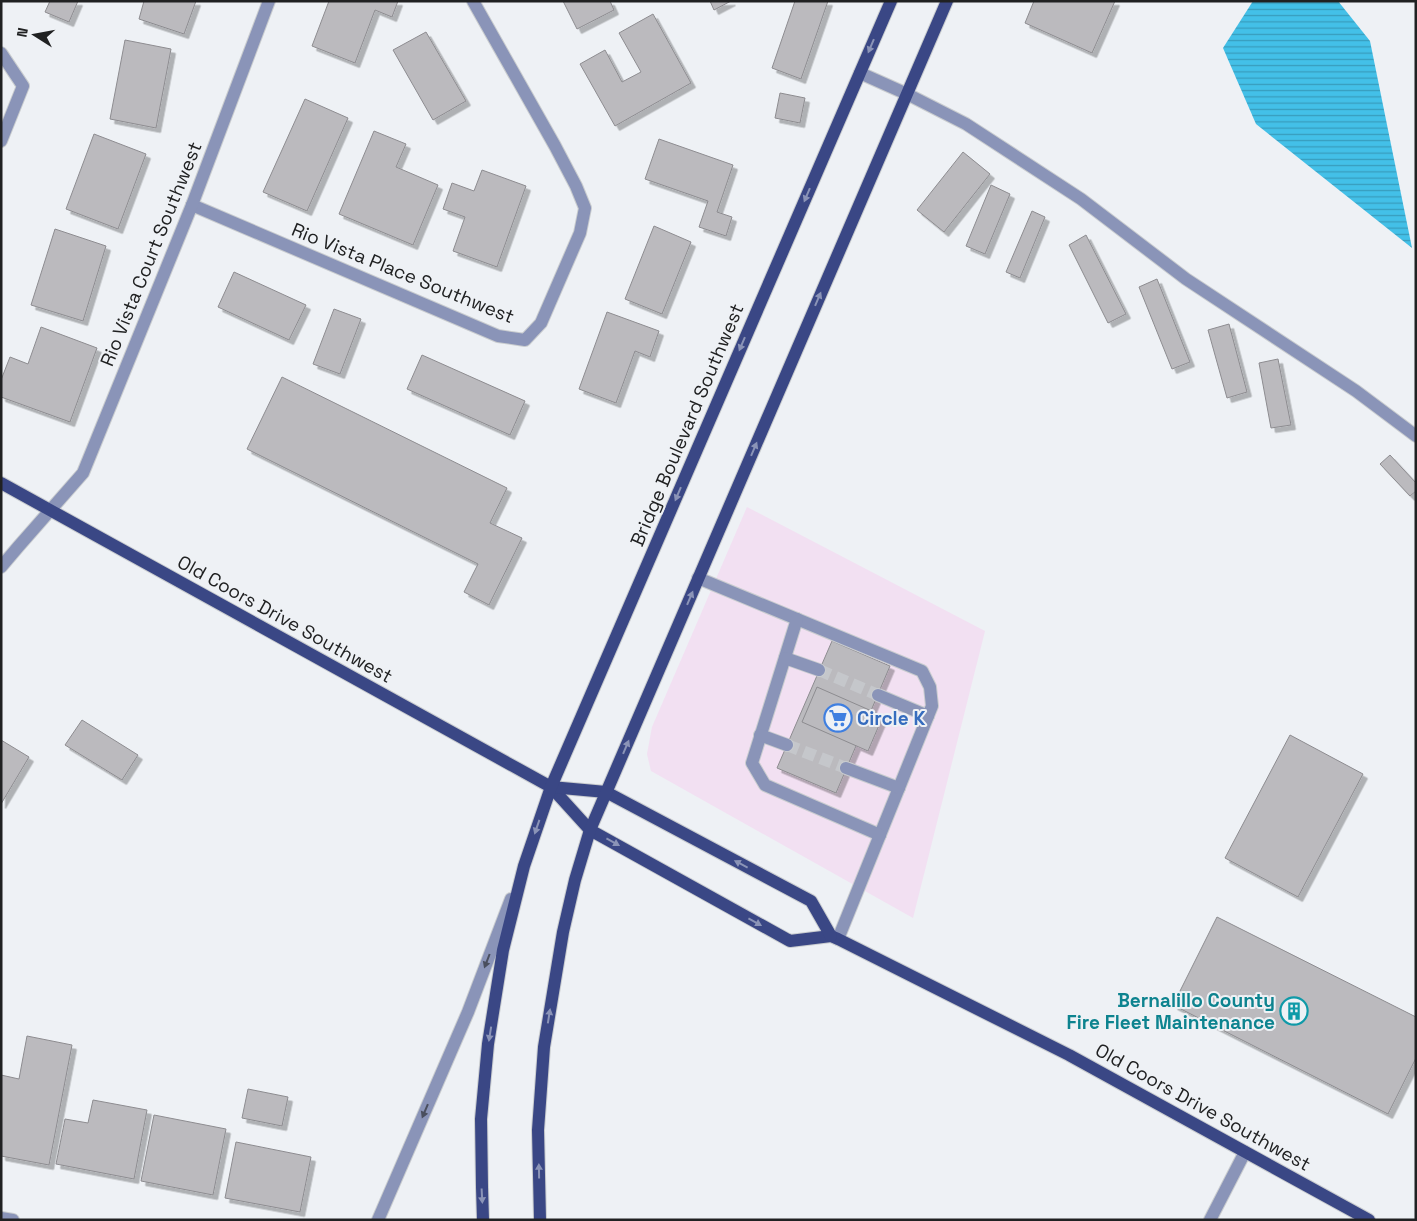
<svg xmlns="http://www.w3.org/2000/svg" width="1417" height="1221" font-family="'Space Grotesk',sans-serif">
  <style>
    .commercial { fill: #f2e0f2 }
    .water { fill: url(#water-rules) }
    .building { fill: #bbbabe; stroke: #8d8c90; filter: url(#shadow) }
    .lines { fill: none; stroke-linecap: round; stroke-linejoin: round }
    .minor-tunnel { stroke: #c5c7cb; stroke-width: 12; stroke-dasharray: 12 6; stroke-linecap: butt }
    .minor-casing { stroke: #c9cccf; stroke-width: 14 }
    .major-casing { stroke: #c9cccf; stroke-width: 14 }
    .minor { stroke: #8a94b8; stroke-width: 12 }
    .major { stroke: #3a4785; stroke-width: 12 }
    .oneway { fill: #8b94b7 }
    .oneway2 { fill: #4a4f5e }
    .labels { text-anchor: middle; dominant-baseline: central; stroke-width: 4; stroke-linejoin: round; paint-order: stroke }
    .street-label { font-size: 19px; fill: #202122; stroke: #eef1f5 }
    .shop-label { font-size: 19px; font-weight: bold; fill: #366cbe; stroke: #eef1f5; text-anchor: start }
    .culture-label { font-size: 19px; font-weight: bold; fill: #0d838f; stroke: #eef1f5; text-anchor: end }
  </style>
  <defs>
    <pattern id="water-rules" width="6" height="5" patternUnits="userSpaceOnUse" patternTransform="scale(1.25)"><rect width="6" height="5" fill="#43c0e8"/><path d="M0 2.5h6" fill="none" stroke="#389cbc"/></pattern>
    <filter id="shadow"><feDropShadow dx="4.5" dy="4.5" stdDeviation="0" flood-color="#0004"/></filter>
  </defs>
  <rect width="100%" height="100%" fill="#eef1f5"/>
  <!-- commercial -->
  <path class="commercial" d="M 747,507 L 985,631 L 913,918 L 651,771 L 647,754 L 652,727 Z"/>
  <!-- water -->
  <path class="water" d="M 1253,1 L 1338,1 L 1370,41 L 1412,248 L 1256,124 L 1223,48 Z"/>
  <!-- building -->
  <g class="building">
    <path d="M 50,1 L 78,1 L 69,22 L 45,12 Z"/>
    <path d="M 144,1 L 196,1 L 184,34 L 139,19 Z"/>
    <path d="M 329,1 L 398,1 L 392,17 L 375,10 L 355,63 L 312,46 Z"/>
    <path d="M 563,1 L 610,1 L 614,10 L 577,29 Z"/>
    <path d="M 710,1 L 731,1 L 714,10 Z"/>
    <path d="M 795,1 L 828,1 L 801,79 L 772,68 Z"/>
    <path d="M 1034,1 L 1115,1 L 1092,53 L 1025,23 Z"/>
    <path d="M 653,14 L 691,83 L 615,126 L 580,64 L 605,50 L 622,82 L 641,72 L 619,33 Z"/>
    <path d="M 426,32 L 466,101 L 433,120 L 393,50 Z"/>
    <path d="M 125,40 L 171,49 L 156,128 L 110,119 Z"/>
    <path d="M 780,93 L 805,98 L 800,123 L 775,118 Z"/>
    <path d="M 305,99 L 348,118 L 307,211 L 263,192 Z"/>
    <path d="M 374,131 L 406,144 L 396,167 L 438,185 L 413,245 L 339,214 Z"/>
    <path d="M 94,134 L 146,154 L 118,229 L 66,209 Z"/>
    <path d="M 659,139 L 733,165 L 717,212 L 732,217 L 726,236 L 699,227 L 708,201 L 645,179 Z"/>
    <path d="M 963,152 L 990,174 L 944,232 L 917,210 Z"/>
    <path d="M 482,170 L 526,186 L 497,267 L 453,251 L 465,217 L 443,209 L 452,183 L 474,191 Z"/>
    <path d="M 991,185 L 1010,194 L 985,254 L 966,246 Z"/>
    <path d="M 1032,211 L 1045,217 L 1020,278 L 1006,272 Z"/>
    <path d="M 654,226 L 691,242 L 662,314 L 625,299 Z"/>
    <path d="M 55,229 L 106,246 L 83,321 L 31,305 Z"/>
    <path d="M 1086,235 L 1126,314 L 1108,323 L 1069,245 Z"/>
    <path d="M 234,272 L 306,305 L 289,340 L 218,307 Z"/>
    <path d="M 1157,279 L 1190,362 L 1172,369 L 1139,287 Z"/>
    <path d="M 334,309 L 361,319 L 340,374 L 313,364 Z"/>
    <path d="M 607,312 L 659,331 L 650,357 L 635,351 L 616,403 L 579,389 Z"/>
    <path d="M 1229,324 L 1247,392 L 1227,398 L 1208,330 Z"/>
    <path d="M 41,327 L 97,348 L 70,422 L 1,397 L 1,380 L 10,357 L 28,364 Z"/>
    <path d="M 422,355 L 525,401 L 510,435 L 407,389 Z"/>
    <path d="M 1278,359 L 1291,425 L 1271,428 L 1259,363 Z"/>
    <path d="M 282,377 L 507,488 L 490,523 L 522,538 L 489,605 L 464,592 L 478,564 L 247,449 Z"/>
    <path d="M 1390,455 L 1416,483 L 1416,491 L 1410,496 L 1380,464 Z"/>
    <path d="M 832,641 L 890,666 L 836,793 L 777,768 Z"/>
    <path d="M 817,687 L 883,716 L 868,751 L 802,722 Z"/>
    <path d="M 82,720 L 138,755 L 122,780 L 65,745 Z"/>
    <path d="M 1290,735 L 1363,774 L 1298,897 L 1225,858 Z"/>
    <path d="M 1,740 L 29,757 L 1,804 Z"/>
    <path d="M 1217,917 L 1416,1017 L 1416,1058 L 1388,1114 L 1173,1005 Z"/>
    <path d="M 27,1036 L 72,1045 L 49,1165 L 1,1156 L 1,1075 L 19,1079 Z"/>
    <path d="M 248,1089 L 288,1097 L 282,1126 L 242,1118 Z"/>
    <path d="M 93,1100 L 147,1110 L 134,1179 L 56,1164 L 65,1119 L 88,1123 Z"/>
    <path d="M 154,1115 L 226,1129 L 213,1195 L 141,1181 Z"/>
    <path d="M 236,1142 L 311,1157 L 300,1212 L 225,1198 Z"/>
  </g>
  <g class="lines">
    <!-- minor-tunnel -->
    <g class="minor-tunnel">
      <path d="M 819,670 L 878,695"/>
      <path d="M 787,745 L 846,768"/>
    </g>
    <!-- minor casing -->
    <g class="minor-casing">
      <g id="minor">
        <path d="M 1,53 L 23,86 L 1,141"/>
        <path d="M 860,73 L 907,94 L 966,124 L 1081,199 L 1186,279 L 1356,391 L 1416,436"/>
        <path d="M 192,205 L 498,336 L 525,340 L 541,323 L 580,233 L 585,208 L 576,186 L 555,146 L 473,1"/>
        <path d="M 1,567 L 18,547 L 83,473 L 192,205 L 269,1"/>
        <path d="M 698,578 L 922,671 L 930,687 L 932,706 L 838,939"/>
        <path d="M 797,619 L 752,763 L 765,785 L 880,835"/>
        <path d="M 785,658 L 819,670"/>
        <path d="M 878,695 L 928,716"/>
        <path d="M 760,735 L 787,745"/>
        <path d="M 846,768 L 899,788"/>
        <path d="M 1,1218 L 13,1220"/>
        <path d="M 378,1220 L 468,1012 L 511,899"/>
        <path d="M 1210,1220 L 1245,1152"/>
      </g>
    </g>
    <!-- major casing -->
    <g class="major-casing">
      <g id="major">
        <path d="M 1,483 L 551,787 L 590,830 L 790,941 L 831,936 L 838,939 L 1069,1055 L 1369,1220"/>
        <path d="M 551,787 L 606,792 L 811,901 L 831,936"/>
        <path d="M 483,1220 L 482,1187 L 481,1119 L 488,1044 L 503,950 L 524,866 L 551,787 L 891,1"/>
        <path d="M 540,1220 L 538,1130 L 544,1047 L 563,932 L 575,880 L 590,830 L 947,1"/>
      </g>
    </g>
    <!-- minor -->
    <use href="#minor" class="minor"/>
    <!-- major -->
    <use href="#major" class="major"/>
  </g>
  <!-- one-way arrows -->
  <defs><path id="oneway-solid" d="M-6-.8H1V-3.2L6.5 0L1 3.2V.8H-6Z" transform="scale(1.25)"/></defs>
  <g class="oneway">
    <use href="#oneway-solid" transform="translate(871 46) rotate(113)"/>
    <use href="#oneway-solid" transform="translate(807 195) rotate(113)"/>
    <use href="#oneway-solid" transform="translate(818 299) rotate(-67)"/>
    <use href="#oneway-solid" transform="translate(742 344) rotate(113)"/>
    <use href="#oneway-solid" transform="translate(754 449) rotate(-67)"/>
    <use href="#oneway-solid" transform="translate(678 494) rotate(113)"/>
    <use href="#oneway-solid" transform="translate(690 598) rotate(-67)"/>
    <use href="#oneway-solid" transform="translate(626 747) rotate(-67)"/>
    <use href="#oneway-solid" transform="translate(537 827) rotate(109)"/>
    <use href="#oneway-solid" transform="translate(613 842) rotate(29)"/>
    <use href="#oneway-solid" transform="translate(741 864) rotate(-152)"/>
    <use href="#oneway-solid" transform="translate(755 922) rotate(29)"/>
    <use href="#oneway-solid" transform="translate(549 1016) rotate(-81)"/>
    <use href="#oneway-solid" transform="translate(490 1034) rotate(99)"/>
    <use href="#oneway-solid" transform="translate(539 1171) rotate(-91)"/>
    <use href="#oneway-solid" transform="translate(482 1196) rotate(87)"/>
  </g>
  <g class="oneway2">
    <use href="#oneway-solid" transform="translate(487 961) rotate(111)"/>
    <use href="#oneway-solid" transform="translate(425 1111) rotate(113)"/>
  </g>
  <!-- icons -->
  <defs>
    <g id="supermarket-ring" transform="scale(1.4375)"><circle r="9.5" fill="#eef1f5" stroke="#3f7fe0" stroke-width="1.5"/><path d="M-6-5.5h2.5l.6 2H6L4.5 2H-2.5L-4.4-4H-6ZM-1.5 3.2a1.3 1.3 0 1 0 .1 0ZM3 3.2a1.3 1.3 0 1 0 .1 0Z" fill="#3f7fe0"/></g>
    <g id="building-ring" transform="scale(1.4375)"><circle r="9.5" fill="#eef1f5" stroke="#0f9aa8" stroke-width="1.5"/><path d="M-4-6H4V6H1V3H-1V6H-4ZM-2.5-4.3h1.7v1.8h-1.7ZM.8-4.3h1.7v1.8H.8ZM-2.5-1h1.7V.8h-1.7ZM.8-1h1.7V.8H.8Z" fill="#0f9aa8"/></g>
  </defs>
  <g fill-rule="evenodd">
    <use href="#supermarket-ring" x="838" y="718"/>
    <use href="#building-ring" x="1294" y="1011"/>
  </g>
  <g class="labels">
    <!-- street labels -->
    <g class="street-label">
      <text transform="translate(151 254) rotate(-68)">Rio Vista Court Southwest</text>
      <text transform="translate(403 273) rotate(22)">Rio Vista Place Southwest</text>
      <text transform="translate(687 425) rotate(-67)">Bridge Boulevard Southwest</text>
      <text transform="translate(285 619) rotate(29)">Old Coors Drive Southwest</text>
      <text transform="translate(1203 1107) rotate(29)">Old Coors Drive Southwest</text>
    </g>
    <!-- shop labels -->
    <g class="shop-label">
      <text x="857" y="718">Circle K</text>
    </g>
    <!-- culture labels -->
    <g class="culture-label">
      <text x="1275" y="1000">Bernalillo County<tspan x="1275" dy="22">Fire Fleet Maintenance</tspan></text>
    </g>
  </g>
  <!-- border -->
  <rect width="1417" height="1221" fill="none" stroke="#202122" stroke-width="5"/>
  <!-- north arrow -->
  <g transform="translate(35 35) rotate(281)" stroke="#eef1f5" stroke-width="4" paint-order="stroke">
  <path d="M0-4L9 19L0 12L-9 19Z" fill="#202122"/>
  <text y="-8" font-size="14" font-weight="bold" text-anchor="middle" fill="#202122">N</text>
  </g>
</svg>
